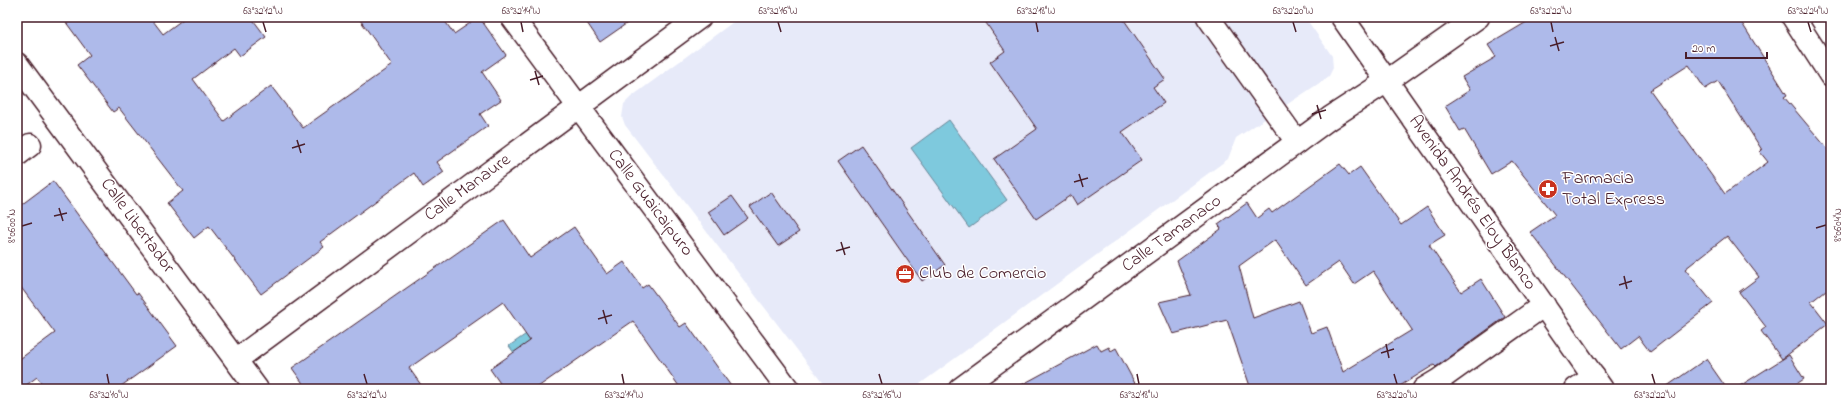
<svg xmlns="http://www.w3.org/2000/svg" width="1848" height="406" font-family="'Indie Flower',sans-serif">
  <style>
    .built { fill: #e7eaf9 }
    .water { fill: #7ec9dd; stroke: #698596 }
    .building { fill: #aebaea; stroke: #4a1f2b; fill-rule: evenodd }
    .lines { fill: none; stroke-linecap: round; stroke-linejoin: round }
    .minor-casing { stroke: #4a1f2b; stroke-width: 25 }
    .minor { stroke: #fff; stroke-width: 22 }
    .ticks { fill: none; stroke: #4a1f2b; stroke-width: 1.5 }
    .labels { text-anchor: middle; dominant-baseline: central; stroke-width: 3; stroke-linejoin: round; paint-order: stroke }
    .poi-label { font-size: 18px; fill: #4a1f2b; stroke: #fff; text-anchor: start }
    .street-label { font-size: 18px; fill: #4a1f2b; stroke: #fff }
    .neatline { fill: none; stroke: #4a1f2b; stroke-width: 1.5 }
    .ticks-label { font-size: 10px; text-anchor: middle; fill: #4a1f2b }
  </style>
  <rect width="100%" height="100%" fill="#fff"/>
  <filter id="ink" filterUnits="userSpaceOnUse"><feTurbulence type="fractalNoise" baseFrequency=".025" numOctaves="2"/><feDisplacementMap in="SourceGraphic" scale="8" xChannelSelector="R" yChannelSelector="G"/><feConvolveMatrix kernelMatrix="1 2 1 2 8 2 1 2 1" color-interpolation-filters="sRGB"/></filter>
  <g filter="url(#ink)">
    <!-- built -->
    <path class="built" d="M 740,17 L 1305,17 L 1332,56 L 1333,68 L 1329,76 L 1324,80 L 1236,138 L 1228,159 L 913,389 L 827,389 L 625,125 L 622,117 L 624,104 L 631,97 Z"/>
    <!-- water -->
    <g class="water">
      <path d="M 949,120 L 1007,200 L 969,228 L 911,148 Z"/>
      <path d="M 529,332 L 543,351 L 523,365 L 509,346 Z"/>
    </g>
    <!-- building -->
    <g class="building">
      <path d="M 62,17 L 150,17 L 163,34 L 186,17 L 251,17 L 266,37 L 240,56 L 234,48 L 193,79 L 224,121 L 271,86 L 303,128 L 392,65 L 358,17 L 442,17 L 454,34 L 479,17 L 506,55 L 482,72 L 501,100 L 480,114 L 488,126 L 437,162 L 444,172 L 423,187 L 414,173 L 320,242 L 324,247 L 261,294 L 209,226 L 194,238 L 167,203 L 183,191 L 119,108 L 113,112 L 77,65 L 90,55 Z"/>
      <path d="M 583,17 L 636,17 L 600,42 Z"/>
      <path d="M 982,17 L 1122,17 L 1165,79 L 1153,87 L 1164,103 L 1122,132 L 1142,160 L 1077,205 L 1071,195 L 1036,219 L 994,159 L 1037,129 L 990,62 L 1005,51 Z"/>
      <path d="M 1535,17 L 1738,17 L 1787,95 L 1784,97 L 1831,153 L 1831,286 L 1811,302 L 1828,324 L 1782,359 L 1761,331 L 1766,327 L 1739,292 L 1759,277 L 1727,236 L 1685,269 L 1713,303 L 1650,352 L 1638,336 L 1621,349 L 1530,232 L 1555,215 L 1512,161 L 1491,174 L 1464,129 L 1460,131 L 1445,106 L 1470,90 L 1462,77 L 1496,57 L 1488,45 ZM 1689,65 L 1705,89 L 1718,81 L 1762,150 L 1760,152 L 1768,162 L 1725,194 L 1650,90 Z"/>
      <path d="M 861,145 L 945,265 L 922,281 L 838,161 Z"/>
      <path d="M 1340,164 L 1349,175 L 1360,167 L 1401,225 L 1427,207 L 1445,235 L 1429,245 L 1461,292 L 1481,279 L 1505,317 L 1436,367 L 1434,365 L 1395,389 L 1251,389 L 1227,320 L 1173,334 L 1159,302 L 1191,295 L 1177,261 L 1221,229 L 1218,224 L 1247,203 L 1257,218 L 1269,209 L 1272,213 ZM 1275,240 L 1306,285 L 1339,262 L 1354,284 L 1373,271 L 1412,330 L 1343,372 L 1327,327 L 1311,333 L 1299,301 L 1253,318 L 1239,266 Z"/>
      <path d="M 53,181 L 136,294 L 138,293 L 177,346 L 117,389 L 46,389 L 37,377 L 21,389 L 17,389 L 17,361 L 55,333 L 17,282 L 17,208 Z"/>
      <path d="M 771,192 L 799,232 L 778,246 L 750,207 Z"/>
      <path d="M 732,196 L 748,218 L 724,235 L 708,212 Z"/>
      <path d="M 504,220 L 530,258 L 574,227 L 607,274 L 624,262 L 642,288 L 648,284 L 680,327 L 686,323 L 733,389 L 681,389 L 633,321 L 535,389 L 504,389 L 490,369 L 530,341 L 503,302 L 409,368 L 424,389 L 307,389 L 292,368 Z"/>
      <path d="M 1097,344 L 1101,351 L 1109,347 L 1111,351 L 1116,348 L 1138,389 L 1014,389 Z"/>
      <path d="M 1789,355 L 1804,379 L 1789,389 L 1735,389 Z"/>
      <path d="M 1706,359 L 1727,389 L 1663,389 Z"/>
    </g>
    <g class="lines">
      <!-- minor casing -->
      <g class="minor-casing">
        <g id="minor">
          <path d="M 512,17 L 788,389"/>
          <path d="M 1208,17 L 1297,142"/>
          <path d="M 1342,17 L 1602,389"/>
          <path d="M 1793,17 L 1831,76"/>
          <path d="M 17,64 L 257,389"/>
          <path d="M 17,155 L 30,145"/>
          <path d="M 236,360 L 700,17"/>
          <path d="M 960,389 L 1330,118 L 1387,81 L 1478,17"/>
          <path d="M 1424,389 L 1439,380 L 1544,305"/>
          <path d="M 1576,389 L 1594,377"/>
        </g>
      </g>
      <!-- minor -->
      <use href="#minor" class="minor"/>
    </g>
  </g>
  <!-- ticks -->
  <path class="ticks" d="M 263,22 L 266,32M 521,22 L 523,32M 778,22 L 781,32M 1036,22 L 1038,32M 1293,22 L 1296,32M 1551,22 L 1553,32M 1808,22 L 1811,32M 1555,37 L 1559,51M 1550,46 L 1564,42M 535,71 L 539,85M 530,80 L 543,76M 1317,105 L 1321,119M 1312,114 L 1326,110M 297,140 L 301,153M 292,148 L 305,144M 1079,174 L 1083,187M 1074,182 L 1088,178M 59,208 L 63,221M 54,216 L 67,213M 22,226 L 32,223M 1816,228 L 1826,225M 841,242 L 845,255M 836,251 L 850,247M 1624,276 L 1627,289M 1619,285 L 1632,281M 603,310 L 607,324M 598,319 L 612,315M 1386,344 L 1389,358M 1381,353 L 1394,349M 107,374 L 109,384M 364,374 L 367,384M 622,374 L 624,384M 879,374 L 882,384M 1137,374 L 1139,384M 1394,374 L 1397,384M 1652,374 L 1655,384"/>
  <!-- icons -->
  <defs>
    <g id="pharmacy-disc" transform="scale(1)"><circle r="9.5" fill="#c8321e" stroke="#fff"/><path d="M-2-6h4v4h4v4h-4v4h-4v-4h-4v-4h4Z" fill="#fff"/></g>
    <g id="office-disc" transform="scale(1)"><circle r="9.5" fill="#c8321e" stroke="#fff"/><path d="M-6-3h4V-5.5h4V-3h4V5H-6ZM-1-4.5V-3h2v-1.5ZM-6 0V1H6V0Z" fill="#fff"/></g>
  </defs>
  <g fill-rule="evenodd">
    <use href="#pharmacy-disc" x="1548" y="189"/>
    <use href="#office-disc" x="905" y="274"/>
  </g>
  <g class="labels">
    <!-- poi labels -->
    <g class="poi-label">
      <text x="1562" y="179">Farmacia<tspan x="1562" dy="21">Total Express</tspan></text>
      <text x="919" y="274">Club de Comercio</text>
    </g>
    <!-- street labels -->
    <g class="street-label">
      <text transform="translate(468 188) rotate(-36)">Calle Manaure</text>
      <text transform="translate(650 203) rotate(53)">Calle Guaicaipuro</text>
      <text transform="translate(1472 203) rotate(55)">Avenida Andrés Eloy Blanco</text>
      <text transform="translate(137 226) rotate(54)">Calle Libertador</text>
      <text transform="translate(1172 234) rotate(-36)">Calle Tamanaco</text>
    </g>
  </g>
  <!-- margin -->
  <rect width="1848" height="406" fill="none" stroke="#fff" stroke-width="44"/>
  <!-- scale -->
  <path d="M1686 52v6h81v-6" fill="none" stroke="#4a1f2b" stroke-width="2"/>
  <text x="1692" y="52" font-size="12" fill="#4a1f2b" stroke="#ffffff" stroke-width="3" paint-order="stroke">20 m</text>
  <rect x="22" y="22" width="1804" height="362" class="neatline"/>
  <g class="ticks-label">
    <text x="263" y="14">63°32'12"W</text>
    <text x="521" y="14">63°32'14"W</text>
    <text x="778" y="14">63°32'16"W</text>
    <text x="1036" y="14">63°32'18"W</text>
    <text x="1293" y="14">63°32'20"W</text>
    <text x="1551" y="14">63°32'22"W</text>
    <text x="1808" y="14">63°32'24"W</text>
    <text transform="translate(1837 225) rotate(-90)" y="4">8°06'04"N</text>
    <text transform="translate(11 226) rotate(-90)" y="4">8°06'00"N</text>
    <text x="109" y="398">63°32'10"W</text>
    <text x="367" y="398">63°32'12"W</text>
    <text x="624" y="398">63°32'14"W</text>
    <text x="882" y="398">63°32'16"W</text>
    <text x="1139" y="398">63°32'18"W</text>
    <text x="1397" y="398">63°32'20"W</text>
    <text x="1655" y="398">63°32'22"W</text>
  </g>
</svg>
